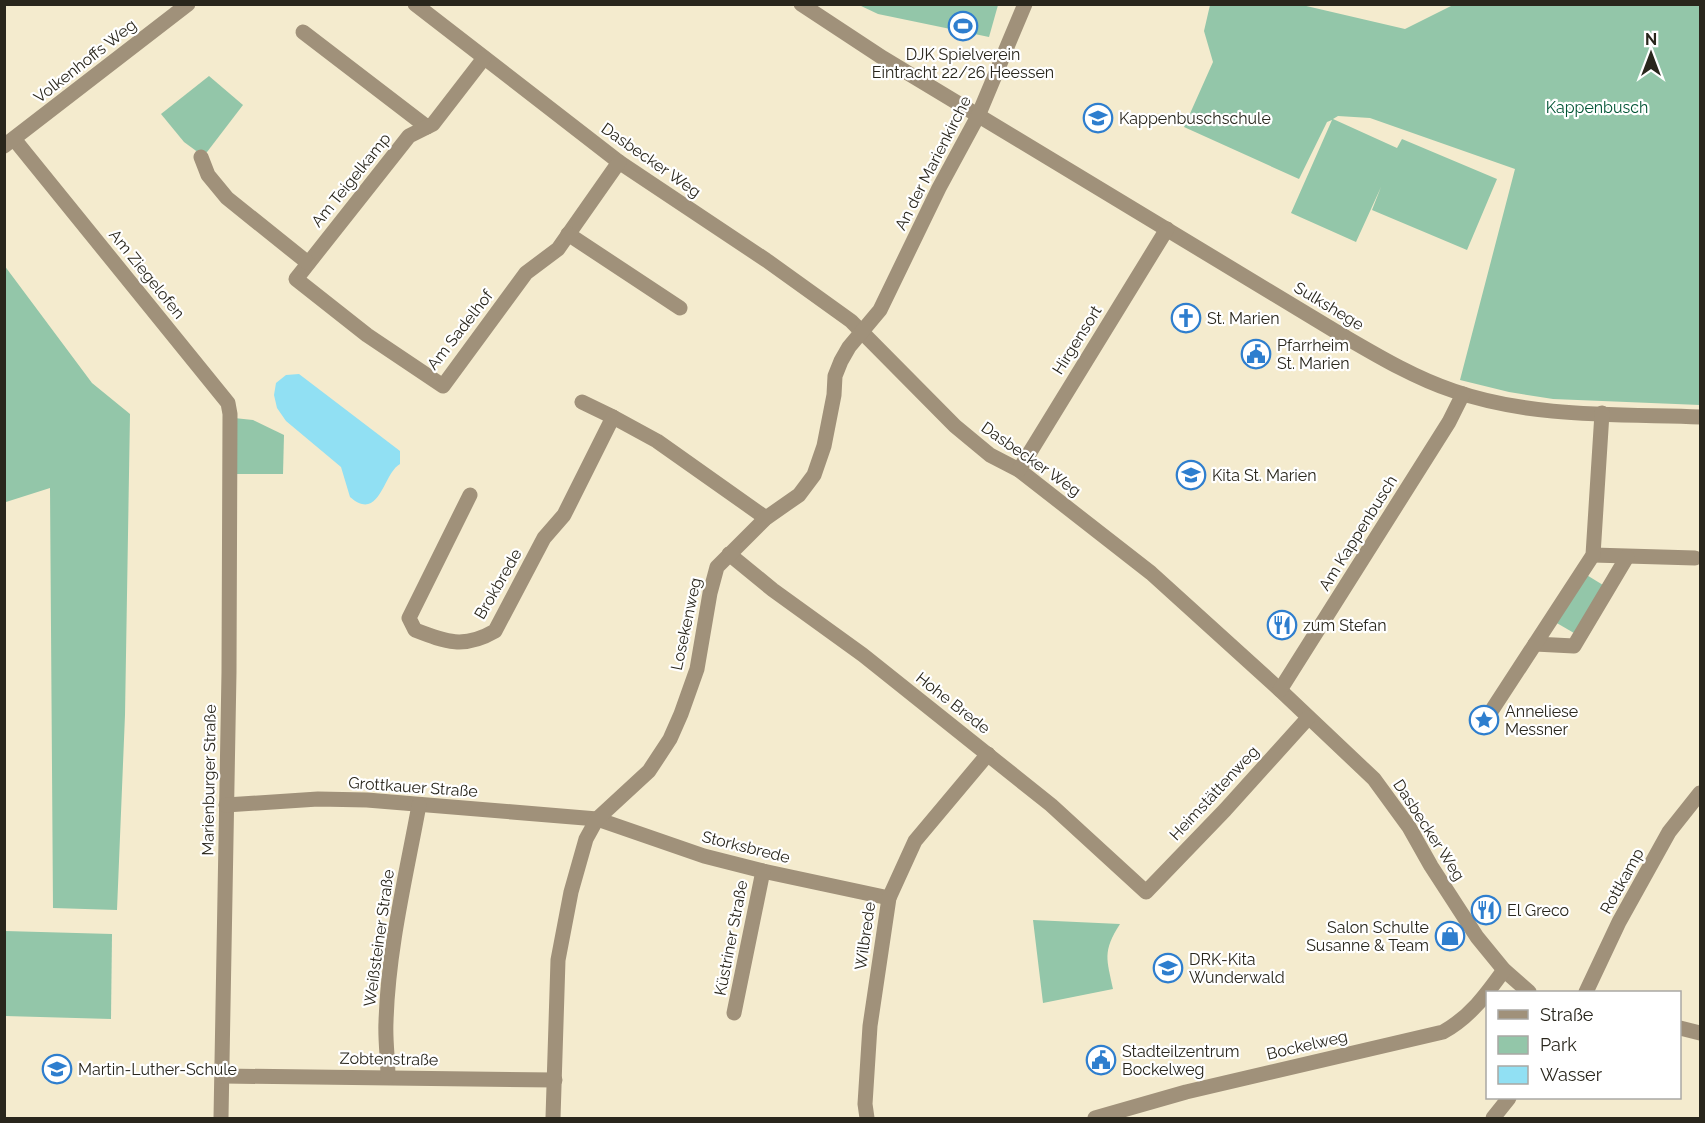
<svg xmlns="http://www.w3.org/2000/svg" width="1705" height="1123" font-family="Raleway,sans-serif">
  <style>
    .green { fill: #93c6a9 }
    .water { fill: #91e0f3 }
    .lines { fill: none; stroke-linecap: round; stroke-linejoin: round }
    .minor { stroke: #a0917a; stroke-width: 15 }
    .labels { text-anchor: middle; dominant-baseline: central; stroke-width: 4.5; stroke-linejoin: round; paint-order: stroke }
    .poi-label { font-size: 16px; fill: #29261c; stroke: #fff; text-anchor: start }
    .street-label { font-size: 16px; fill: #29261c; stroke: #fff }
    .park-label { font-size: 16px; fill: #015434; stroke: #fff }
  </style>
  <rect width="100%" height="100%" fill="#f4ebce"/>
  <!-- green -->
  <g class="green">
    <path d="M 859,5 L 998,5 L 989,37 L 878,14 Z"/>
    <path d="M 1210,5 L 1302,5 L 1405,29 L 1453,5 L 1700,5 L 1700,405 L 1553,399 L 1509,392 L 1460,380 L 1515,169 L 1370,118 L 1338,116 L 1333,119 L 1397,148 L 1402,139 L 1497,179 L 1467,250 L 1372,210 L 1381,187 L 1356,242 L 1291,213 L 1332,120 L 1327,122 L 1299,179 L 1184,127 L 1213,62 L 1204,31 Z"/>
    <path d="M 209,76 L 243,105 L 207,152 L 199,153 L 184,142 L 161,114 Z"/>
    <path d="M 4,265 L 92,383 L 130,414 L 125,715 L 117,910 L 53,908 L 50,488 L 6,502 L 5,498 Z"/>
    <path d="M 234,418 L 253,420 L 284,435 L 283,474 L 233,474 Z"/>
    <path d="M 1585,574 L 1603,585 L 1574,633 L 1555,622 Z"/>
    <path d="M 1033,920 L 1120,924 C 1102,952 1107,959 1113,989 L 1043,1003 Z"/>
    <path d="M 5,931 L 112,934 L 111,1019 L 5,1016 Z"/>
  </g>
  <!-- water -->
  <path class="water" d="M 299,374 L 400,451 L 400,464 C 383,473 380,523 350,497 L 341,467 L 286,421 L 277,408 L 274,395 L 276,383 L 286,375 Z"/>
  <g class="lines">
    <!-- minor -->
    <g class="minor">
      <path d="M 415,4 L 619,162 L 766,260 L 851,321 L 955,426 L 990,455 L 1019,470 L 1151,573 L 1280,690 L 1374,779 L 1409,827 L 1431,866 L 1477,937 L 1504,970 L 1529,992"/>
      <path d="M 801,4 L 883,58 L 1335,331 C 1373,353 1412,377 1454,391 C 1532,418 1619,414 1700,417"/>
      <path d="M 303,32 L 427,127"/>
      <path d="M 484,58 L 433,124 L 409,136 L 296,279 L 367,335 L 443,386 L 526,273 L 558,249 L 619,162"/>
      <path d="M 14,139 L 228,403 L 230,414 L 229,672 L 221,1118"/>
      <path d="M 4,146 L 188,4"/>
      <path d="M 201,157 L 208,175 L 227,198 L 308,263"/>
      <path d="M 568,234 L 680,308"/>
      <path d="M 582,402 L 613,417"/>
      <path d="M 1019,470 L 1167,229"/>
      <path d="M 470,495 L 409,618 L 415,630 C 446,642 464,649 495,631 L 544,538 L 564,515 L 613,417 L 657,441 L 766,518"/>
      <path d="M 729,554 L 773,590 L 863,655 L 1051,805 L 1146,892 L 1225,810 L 1308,718"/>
      <path d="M 1593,555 L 1695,558"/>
      <path d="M 1535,644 L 1574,646 L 1627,557"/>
      <path d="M 1280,690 L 1449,422 L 1463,394"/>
      <path d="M 1492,710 L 1593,555 L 1602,413"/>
      <path d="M 226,805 L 318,799 L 367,800 L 597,819 L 704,856 L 763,871 L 889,898"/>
      <path d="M 1586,992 L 1619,922 L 1669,832 L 1700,793"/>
      <path d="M 734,1013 L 763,871"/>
      <path d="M 1680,1028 L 1700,1033"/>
      <path d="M 223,1076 L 555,1080"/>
      <path d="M 388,1077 C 388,1059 385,1040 386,1022 C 388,949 406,876 419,805"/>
      <path d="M 553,1118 L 558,960 L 571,892 L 586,839 L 597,819 L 649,771 L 670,739 L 681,714 L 697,669 L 710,593 L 717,567 L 766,518 L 799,495 L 814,475 L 824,446 L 834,395 L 835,376 L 841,361 L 849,347 L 880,310 L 939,188 L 978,116 L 1025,4"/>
      <path d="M 867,1118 L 865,1104 L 870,1026 L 889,898 L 915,841 L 988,754"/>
      <path d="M 1095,1118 L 1186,1092 L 1443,1032 C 1470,1017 1486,995 1504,970"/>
      <path d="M 1493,1118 L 1509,1098"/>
    </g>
  </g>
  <!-- icons -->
  <defs>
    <g id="stadium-ring" transform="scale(1.5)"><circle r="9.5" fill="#fff" stroke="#2e7ece" stroke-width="1.5"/><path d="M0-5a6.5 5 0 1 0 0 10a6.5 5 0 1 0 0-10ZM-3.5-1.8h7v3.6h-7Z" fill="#2e7ece"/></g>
    <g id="school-ring" transform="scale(1.5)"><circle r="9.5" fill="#fff" stroke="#2e7ece" stroke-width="1.5"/><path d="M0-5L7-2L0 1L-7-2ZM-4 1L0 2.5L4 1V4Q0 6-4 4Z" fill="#2e7ece"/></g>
    <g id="church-ring" transform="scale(1.5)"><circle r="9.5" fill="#fff" stroke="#2e7ece" stroke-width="1.5"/><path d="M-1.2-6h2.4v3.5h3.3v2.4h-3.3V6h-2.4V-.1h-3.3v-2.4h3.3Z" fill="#2e7ece"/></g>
    <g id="civic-ring" transform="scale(1.5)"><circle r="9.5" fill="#fff" stroke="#2e7ece" stroke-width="1.5"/><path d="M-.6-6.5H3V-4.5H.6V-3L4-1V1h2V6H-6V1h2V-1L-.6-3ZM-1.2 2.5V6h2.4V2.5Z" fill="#2e7ece"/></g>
    <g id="restaurant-ring" transform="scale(1.5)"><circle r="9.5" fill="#fff" stroke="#2e7ece" stroke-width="1.5"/><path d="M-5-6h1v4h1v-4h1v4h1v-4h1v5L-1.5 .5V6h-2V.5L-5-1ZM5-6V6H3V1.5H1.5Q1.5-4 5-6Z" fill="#2e7ece"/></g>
    <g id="sight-ring" transform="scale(1.5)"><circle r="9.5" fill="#fff" stroke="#2e7ece" stroke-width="1.5"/><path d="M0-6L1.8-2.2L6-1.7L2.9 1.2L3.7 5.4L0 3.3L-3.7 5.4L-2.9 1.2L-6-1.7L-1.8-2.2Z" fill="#2e7ece"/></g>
    <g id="shop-ring" transform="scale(1.5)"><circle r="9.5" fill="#fff" stroke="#2e7ece" stroke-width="1.5"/><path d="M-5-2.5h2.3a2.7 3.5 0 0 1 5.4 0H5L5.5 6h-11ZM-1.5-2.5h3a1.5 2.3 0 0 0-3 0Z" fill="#2e7ece"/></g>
  </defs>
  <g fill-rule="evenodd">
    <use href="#stadium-ring" x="963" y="26"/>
    <use href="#school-ring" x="1098" y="118"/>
    <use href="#church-ring" x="1186" y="318"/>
    <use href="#civic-ring" x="1256" y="354"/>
    <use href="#school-ring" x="1191" y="475"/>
    <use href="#restaurant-ring" x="1282" y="625"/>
    <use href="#sight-ring" x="1484" y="720"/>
    <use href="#restaurant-ring" x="1486" y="910"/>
    <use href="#shop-ring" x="1450" y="936"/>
    <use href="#school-ring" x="1168" y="968"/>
    <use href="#civic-ring" x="1101" y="1060"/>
    <use href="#school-ring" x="57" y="1069"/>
  </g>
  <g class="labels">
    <!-- poi labels -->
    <g class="poi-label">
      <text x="963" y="54" text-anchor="middle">DJK Spielverein<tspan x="963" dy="18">Eintracht 22/26 Heessen</tspan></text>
      <text x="1119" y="118">Kappenbuschschule</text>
      <text x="1207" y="318">St. Marien</text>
      <text x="1277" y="345">Pfarrheim<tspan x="1277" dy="18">St. Marien</tspan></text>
      <text x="1212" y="475">Kita St. Marien</text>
      <text x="1303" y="625">zum Stefan</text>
      <text x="1505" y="711">Anneliese<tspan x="1505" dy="18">Messner</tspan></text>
      <text x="1507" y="910">El Greco</text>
      <text x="1429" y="927" text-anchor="end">Salon Schulte<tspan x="1429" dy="18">Susanne &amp; Team</tspan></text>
      <text x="1189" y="959">DRK-Kita<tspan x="1189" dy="18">Wunderwald</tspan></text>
      <text x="1122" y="1051">Stadteilzentrum<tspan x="1122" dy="18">Bockelweg</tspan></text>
      <text x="78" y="1069">Martin-Luther-Schule</text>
    </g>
    <!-- street labels -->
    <g class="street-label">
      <text transform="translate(85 61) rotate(-38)">Volkenhoffs Weg</text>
      <text transform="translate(651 160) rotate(35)">Dasbecker Weg</text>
      <text transform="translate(933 163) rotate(-63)">An der Marienkirche</text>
      <text transform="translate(351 180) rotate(-51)">Am Teigelkamp</text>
      <text transform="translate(147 274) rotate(51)">Am Ziegelofen</text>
      <text transform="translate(1329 306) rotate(31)">Sulkshege</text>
      <text transform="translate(460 330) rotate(-52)">Am Sadelhof</text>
      <text transform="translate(1077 340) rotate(-58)">Hirgensort</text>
      <text transform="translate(1031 459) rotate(35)">Dasbecker Weg</text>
      <text transform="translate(1358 533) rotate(-58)">Am Kappenbusch</text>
      <text transform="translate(498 584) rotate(-60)">Brokbrede</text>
      <text transform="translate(686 624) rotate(-78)">Losekenweg</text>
      <text transform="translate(953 703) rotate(38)">Hohe Brede</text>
      <text transform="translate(209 780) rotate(-89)">Marienburger Straße</text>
      <text transform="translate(413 787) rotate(4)">Grottkauer Straße</text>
      <text transform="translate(1214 793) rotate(-47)">Heimstättenweg</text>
      <text transform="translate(1429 830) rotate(57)">Dasbecker Weg</text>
      <text transform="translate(746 847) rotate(14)">Storksbrede</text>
      <text transform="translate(1622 881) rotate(-61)">Rottkamp</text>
      <text transform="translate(865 936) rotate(-82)">Wilbrede</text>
      <text transform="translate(379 938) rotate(-82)">Weißsteiner Straße</text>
      <text transform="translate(731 938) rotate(-79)">Küstriner Straße</text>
      <text transform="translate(1307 1045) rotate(-13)">Bockelweg</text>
      <text transform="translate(389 1059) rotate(1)">Zobtenstraße</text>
    </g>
    <!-- park labels -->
    <g class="park-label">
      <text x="1597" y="107">Kappenbusch</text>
    </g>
  </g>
  <!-- border -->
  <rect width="1705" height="1123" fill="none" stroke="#29261c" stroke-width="12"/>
  <!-- legend -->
  <rect x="1486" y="991" width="195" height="108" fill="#ffffff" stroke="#a9a8a4" stroke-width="1.5"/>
  <rect x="1498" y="1010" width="30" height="9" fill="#a0917a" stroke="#a9a8a4" stroke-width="1.5"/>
  <text x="1540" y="1021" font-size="18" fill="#29261c">Straße</text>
  <rect x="1498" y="1036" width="30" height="18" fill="#93c6a9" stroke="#a9a8a4" stroke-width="1.5"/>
  <text x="1540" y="1051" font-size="18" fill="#29261c">Park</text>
  <rect x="1498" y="1066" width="30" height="18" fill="#91e0f3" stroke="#a9a8a4" stroke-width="1.5"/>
  <text x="1540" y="1081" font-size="18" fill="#29261c">Wasser</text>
  <!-- north arrow -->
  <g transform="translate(1651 54)" stroke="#ffffff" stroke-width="4.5" paint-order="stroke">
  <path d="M0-4.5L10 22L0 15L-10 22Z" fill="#29261c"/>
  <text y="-9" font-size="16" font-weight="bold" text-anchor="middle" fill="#29261c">N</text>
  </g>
</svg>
